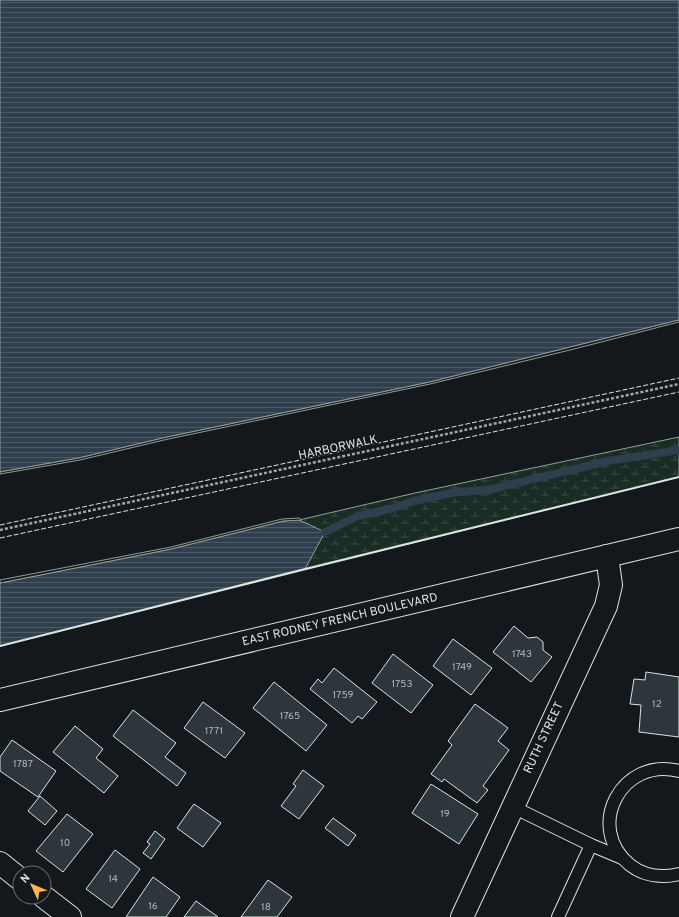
<svg xmlns="http://www.w3.org/2000/svg" width="679" height="917" font-family="Overpass,sans-serif">
  <style>
    .wetland { fill: url(#wetland-marsh); stroke: #939e99 }
    .water { fill: url(#water-rules); stroke: #939e99 }
    .pier { fill: #14181c; stroke: #939e99 }
    .lines { fill: none; stroke-linecap: round; stroke-linejoin: round }
    .stream { stroke: #2f3f4d; stroke-width: 8 }
    .building { fill: #2c363c; stroke: #d8e6dc }
    .lane-casing { stroke: #d8e6dc; stroke-width: 14 }
    .street-casing { stroke: #d8e6dc; stroke-width: 24 }
    .secondary-casing { stroke: #d8e6dc; stroke-width: 24 }
    .path { stroke: #9da8a2; stroke-width: 2.5; stroke-dasharray: 3 2; stroke-linecap: butt }
    .lane { stroke: #14181c; stroke-width: 12 }
    .street { stroke: #14181c; stroke-width: 22 }
    .secondary { stroke: #14181c; stroke-width: 22 }
    .fence { stroke: #d8e6dc; stroke-width: 1; stroke-dasharray: 5 2; stroke-linecap: butt }
    .wall { stroke: #d8e6dc; stroke-width: 2 }
    .labels { text-anchor: middle; dominant-baseline: central; stroke-width: 3; stroke-linejoin: round; paint-order: stroke }
    .number-label { font-size: 10px; fill: #adbab4 }
    .street-label { font-size: 12px; fill: #d8e6dc; stroke: #14181c }
  </style>
  <defs>
    <pattern id="wetland-marsh" width="20" height="14" patternUnits="userSpaceOnUse"><rect width="20" height="14" fill="#1a2d24"/><path d="M1 5h8M5 5V1M11 12h8M15 12V8" fill="none" stroke="#3b4b43"/></pattern>
    <pattern id="water-rules" width="6" height="5" patternUnits="userSpaceOnUse"><rect width="6" height="5" fill="#2f3f4d"/><path d="M0 2.5h6" fill="none" stroke="#4c5b66"/></pattern>
  </defs>
  <rect width="100%" height="100%" fill="#14181c"/>
  <!-- wetland -->
  <path class="wetland" d="M 679,437 L 679,477 L 79,626 L 171,549 L 283,521 L 299,520 L 415,493 Z"/>
  <!-- water -->
  <g class="water">
    <path d="M 0,0 L 679,0 L 679,320 L 430,382 L 163,438 L 79,458 L 0,472 Z"/>
    <path d="M 299,520 L 325,532 L 305,569 L 0,646 L 0,583 L 171,549 L 283,521 Z"/>
  </g>
  <!-- pier -->
  <g class="pier">
    <path d="M 679,320 L 679,322 L 570,350 L 430,384 L 164,440 L 80,460 L 0,474 L 0,472 L 79,458 L 163,438 L 430,382 Z"/>
    <path d="M 299,518 L 302,520 L 283,521 L 171,549 L 0,583 L 0,580 L 171,547 L 282,519 Z"/>
  </g>
  <g class="lines">
    <!-- stream -->
    <path class="stream" d="M 325,532 L 358,516 L 390,509 L 414,501 L 456,492 L 488,490 L 608,461 L 679,450"/>
  </g>
  <!-- building -->
  <g class="building">
    <path d="M 514,626 L 528,638 L 537,637 L 543,642 L 543,650 L 552,657 L 531,682 L 493,652 Z"/>
    <path d="M 453,639 L 492,668 L 471,695 L 433,666 Z"/>
    <path d="M 393,654 L 433,685 L 411,713 L 372,683 Z"/>
    <path d="M 334,668 L 377,702 L 362,719 L 358,716 L 352,723 L 310,689 L 318,679 L 322,683 Z"/>
    <path d="M 646,672 L 679,677 L 679,737 L 639,732 L 641,705 L 630,704 L 634,679 L 645,680 Z"/>
    <path d="M 274,682 L 327,725 L 306,751 L 253,708 Z"/>
    <path d="M 203,702 L 245,733 L 225,758 L 184,728 Z"/>
    <path d="M 475,704 L 508,728 L 498,741 L 509,750 L 483,786 L 488,790 L 477,803 L 444,779 L 442,782 L 431,774 L 452,745 L 448,741 Z"/>
    <path d="M 133,710 L 176,743 L 165,757 L 186,773 L 177,786 L 113,736 Z"/>
    <path d="M 75,726 L 103,749 L 96,758 L 118,776 L 104,793 L 53,752 Z"/>
    <path d="M 12,740 L 56,771 L 38,797 L 0,771 L 0,757 Z"/>
    <path d="M 303,770 L 324,786 L 299,819 L 281,806 L 296,786 L 293,784 Z"/>
    <path d="M 431,784 L 478,814 L 459,844 L 412,813 Z"/>
    <path d="M 40,796 L 57,811 L 45,825 L 28,811 Z"/>
    <path d="M 194,804 L 221,823 L 203,847 L 177,828 Z"/>
    <path d="M 67,814 L 93,834 L 63,872 L 36,851 Z"/>
    <path d="M 333,818 L 356,835 L 348,846 L 325,828 Z"/>
    <path d="M 155,831 L 165,839 L 151,859 L 143,853 L 150,844 L 147,842 Z"/>
    <path d="M 115,850 L 140,869 L 112,908 L 86,889 Z"/>
    <path d="M 153,877 L 180,897 L 166,917 L 126,917 Z"/>
    <path d="M 268,880 L 292,897 L 277,917 L 241,917 Z"/>
    <path d="M 196,901 L 218,917 L 184,917 Z"/>
  </g>
  <g class="lines">
    <!-- lane casing -->
    <g class="lane-casing">
      <g id="lane">
        <path d="M 679,771 C 622,756 584,827 630,865 C 644,876 662,878 679,874"/>
        <path d="M 513,807 L 591,845 L 622,858"/>
        <path d="M 558,917 L 591,845"/>
      </g>
    </g>
    <!-- street casing -->
    <g class="street-casing">
      <g id="street">
        <path d="M 0,863 L 20,879"/>
        <path d="M 44,897 L 70,917"/>
        <path d="M 462,917 L 606,606 L 611,585 L 607,556"/>
      </g>
    </g>
    <!-- secondary casing -->
    <g class="secondary-casing">
      <path id="secondary" d="M 0,700 L 679,539"/>
    </g>
    <!-- path -->
    <path class="path" d="M 0,530 L 679,384"/>
    <!-- lane -->
    <use href="#lane" class="lane"/>
    <!-- street -->
    <use href="#street" class="street"/>
    <!-- secondary -->
    <use href="#secondary" class="secondary"/>
    <!-- fence -->
    <g class="fence">
      <path d="M 0,525 L 679,378"/>
      <path d="M 0,538 L 679,392"/>
    </g>
    <!-- wall -->
    <path class="wall" d="M 0,646 L 305,569 L 679,477"/>
  </g>
  <g class="labels">
    <!-- number labels -->
    <g class="number-label">
      <text x="522" y="654">1743</text>
      <text x="462" y="667">1749</text>
      <text x="402" y="684">1753</text>
      <text x="343" y="695">1759</text>
      <text x="657" y="704">12</text>
      <text x="290" y="716">1765</text>
      <text x="214" y="731">1771</text>
      <text x="23" y="764">1787</text>
      <text x="445" y="814">19</text>
      <text x="65" y="843">10</text>
      <text x="113" y="879">14</text>
      <text x="153" y="906">16</text>
      <text x="266" y="907">18</text>
    </g>
    <!-- street labels -->
    <g class="street-label">
      <text transform="translate(338 448) rotate(-12)">HARBORWALK</text>
      <text transform="translate(340 620) rotate(-13)">EAST RODNEY FRENCH BOULEVARD</text>
      <text transform="translate(544 738) rotate(-65)">RUTH STREET</text>
    </g>
  </g>
  <!-- north arrow -->
  <g transform="translate(32 885) rotate(314)"><circle r="19" fill="#14181c" stroke="#626a69"/>
  <path d="M0-3L7 15L0 10L-7 15Z" fill="#ffb74d"/>
  <text y="-6" font-size="11" font-weight="bold" text-anchor="middle" fill="#d8e6dc">N</text>
  </g>
</svg>
